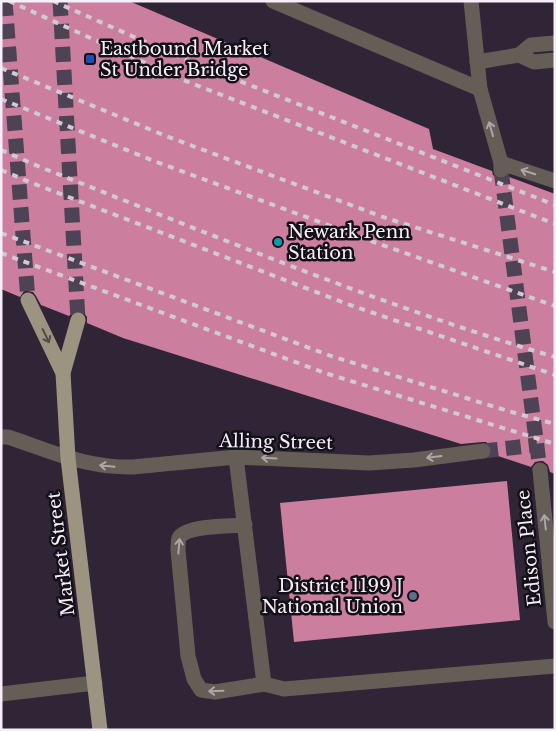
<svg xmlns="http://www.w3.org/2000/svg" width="556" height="731" font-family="'Libre Baskerville',serif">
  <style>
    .building { fill: #cc7e9e }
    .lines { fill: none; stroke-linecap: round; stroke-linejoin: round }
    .minor-tunnel { stroke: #4d4354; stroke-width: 15; stroke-dasharray: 15 8; stroke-linecap: butt }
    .major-tunnel { stroke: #4d4354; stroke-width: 15; stroke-dasharray: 15 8; stroke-linecap: butt }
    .minor { stroke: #645e56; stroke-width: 15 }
    .major { stroke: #9d9381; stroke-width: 15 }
    .rail { stroke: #d1c9d6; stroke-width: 4; stroke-dasharray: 6 6; stroke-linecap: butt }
    .oneway { stroke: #ada6a8 }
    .oneway2 { stroke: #524b47 }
    .transit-dot { fill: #1a4fb4; stroke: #141018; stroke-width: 2 }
    .culture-dot { fill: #0f9aa8; stroke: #141018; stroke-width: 2 }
    .service-dot { fill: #5c6f8a; stroke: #141018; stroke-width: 2 }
    .labels { text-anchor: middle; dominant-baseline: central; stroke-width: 5; stroke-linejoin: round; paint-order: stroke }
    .poi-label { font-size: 18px; fill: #f6effb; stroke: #141018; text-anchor: start }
    .street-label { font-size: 18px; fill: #f6effb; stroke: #141018 }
  </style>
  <rect width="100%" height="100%" fill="#2f2536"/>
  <!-- building -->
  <g class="building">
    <path d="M 1,1 L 129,1 L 429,129 L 433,149 L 492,171 L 493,175 L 497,178 L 501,179 L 507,176 L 555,194 L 555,474 L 550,472 L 548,465 L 543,461 L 540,461 L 535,462 L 531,467 L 492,454 L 492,449 L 491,446 L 486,442 L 482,442 L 461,444 L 123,338 L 87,323 L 87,317 L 84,313 L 81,311 L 75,311 L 72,313 L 69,316 L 41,305 L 36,296 L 33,292 L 28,291 L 24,291 L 20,297 L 1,289 Z"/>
    <path d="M 507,481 L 520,620 L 294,642 L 280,503 Z"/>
  </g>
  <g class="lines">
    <!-- minor-tunnel -->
    <g class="minor-tunnel">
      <path d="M 501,170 L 540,470"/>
      <path d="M 483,451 L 537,445"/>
    </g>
    <!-- major-tunnel -->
    <g class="major-tunnel">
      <path d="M 5,1 L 28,300"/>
      <path d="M 60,1 L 78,320"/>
    </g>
    <!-- minor -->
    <g class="minor">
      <path d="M 273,1 L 480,89"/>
      <path d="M 471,1 L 480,89 L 501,163 L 501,170"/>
      <path d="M 519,55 L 531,45 L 555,43"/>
      <path d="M 477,62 L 519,55 L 534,62 L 555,60"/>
      <path d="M 501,163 L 555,181"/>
      <path d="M 1,437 L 8,437 C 39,447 70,461 102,465 C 112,467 123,467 133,467 L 236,457 L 369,463 L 414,460 L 483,451"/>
      <path d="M 236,457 L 264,684 L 284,689 L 555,666"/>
      <path d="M 540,470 L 555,622"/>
      <path d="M 245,525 C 231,526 186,525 179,538 C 178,541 178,546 178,550 L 188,656 L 194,679 L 201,690 L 215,692 L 264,684"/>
      <path d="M 1,694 L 95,683"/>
    </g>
    <!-- major -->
    <g class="major">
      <path d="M 28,300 L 63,373"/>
      <path d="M 78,320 L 63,373 L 68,458 L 100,730"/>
    </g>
    <!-- rail -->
    <g class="rail">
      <path d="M 9,1 L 183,80 L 555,224"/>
      <path d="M 53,1 L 186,60 L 555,205"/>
      <path d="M 1,68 L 166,136 L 383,217 L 555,272"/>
      <path d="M 1,99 L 154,161 L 374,242 L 555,306"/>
      <path d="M 1,150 L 40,167 C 210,234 379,305 555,357"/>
      <path d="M 1,170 L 32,183 L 350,305 L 555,375"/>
      <path d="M 1,233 L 331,356 L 508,411 L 555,424"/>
      <path d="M 1,253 L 325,373 L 555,444"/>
    </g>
  </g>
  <!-- one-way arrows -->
  <defs><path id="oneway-shaft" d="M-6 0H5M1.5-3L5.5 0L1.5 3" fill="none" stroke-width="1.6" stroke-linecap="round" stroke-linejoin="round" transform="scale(1.25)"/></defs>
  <g class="oneway">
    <use href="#oneway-shaft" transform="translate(491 129) rotate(-106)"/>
    <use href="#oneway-shaft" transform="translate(528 172) rotate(-162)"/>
    <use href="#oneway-shaft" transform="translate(434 457) rotate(173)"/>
    <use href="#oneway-shaft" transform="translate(269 458) rotate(-177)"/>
    <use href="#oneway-shaft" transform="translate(107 466) rotate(-174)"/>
    <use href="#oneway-shaft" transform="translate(545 522) rotate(-96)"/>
    <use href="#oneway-shaft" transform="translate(179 546) rotate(-85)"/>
    <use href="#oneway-shaft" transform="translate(216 691) rotate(178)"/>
  </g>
  <use class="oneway2" href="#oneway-shaft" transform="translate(46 336) rotate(64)"/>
  <!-- markers -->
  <rect class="transit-dot" x="85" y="54" width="10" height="10" rx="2.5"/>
  <circle class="culture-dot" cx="278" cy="242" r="5"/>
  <circle class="service-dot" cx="413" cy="596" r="5"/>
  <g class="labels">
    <!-- poi labels -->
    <g class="poi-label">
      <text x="100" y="49">Eastbound Market<tspan x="100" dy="21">St Under Bridge</tspan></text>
      <text x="288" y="232">Newark Penn<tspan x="288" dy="21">Station</tspan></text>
      <text x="403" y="586" text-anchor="end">District 1199 J<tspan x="403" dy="21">National Union</tspan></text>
    </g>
    <!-- street labels -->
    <g class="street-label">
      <text transform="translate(276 442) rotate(1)">Alling Street</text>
      <text transform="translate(529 548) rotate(-96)">Edison Place</text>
      <text transform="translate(61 554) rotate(-97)">Market Street</text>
    </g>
  </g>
  <!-- border -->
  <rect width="556" height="731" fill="none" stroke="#f6effb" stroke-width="5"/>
</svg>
